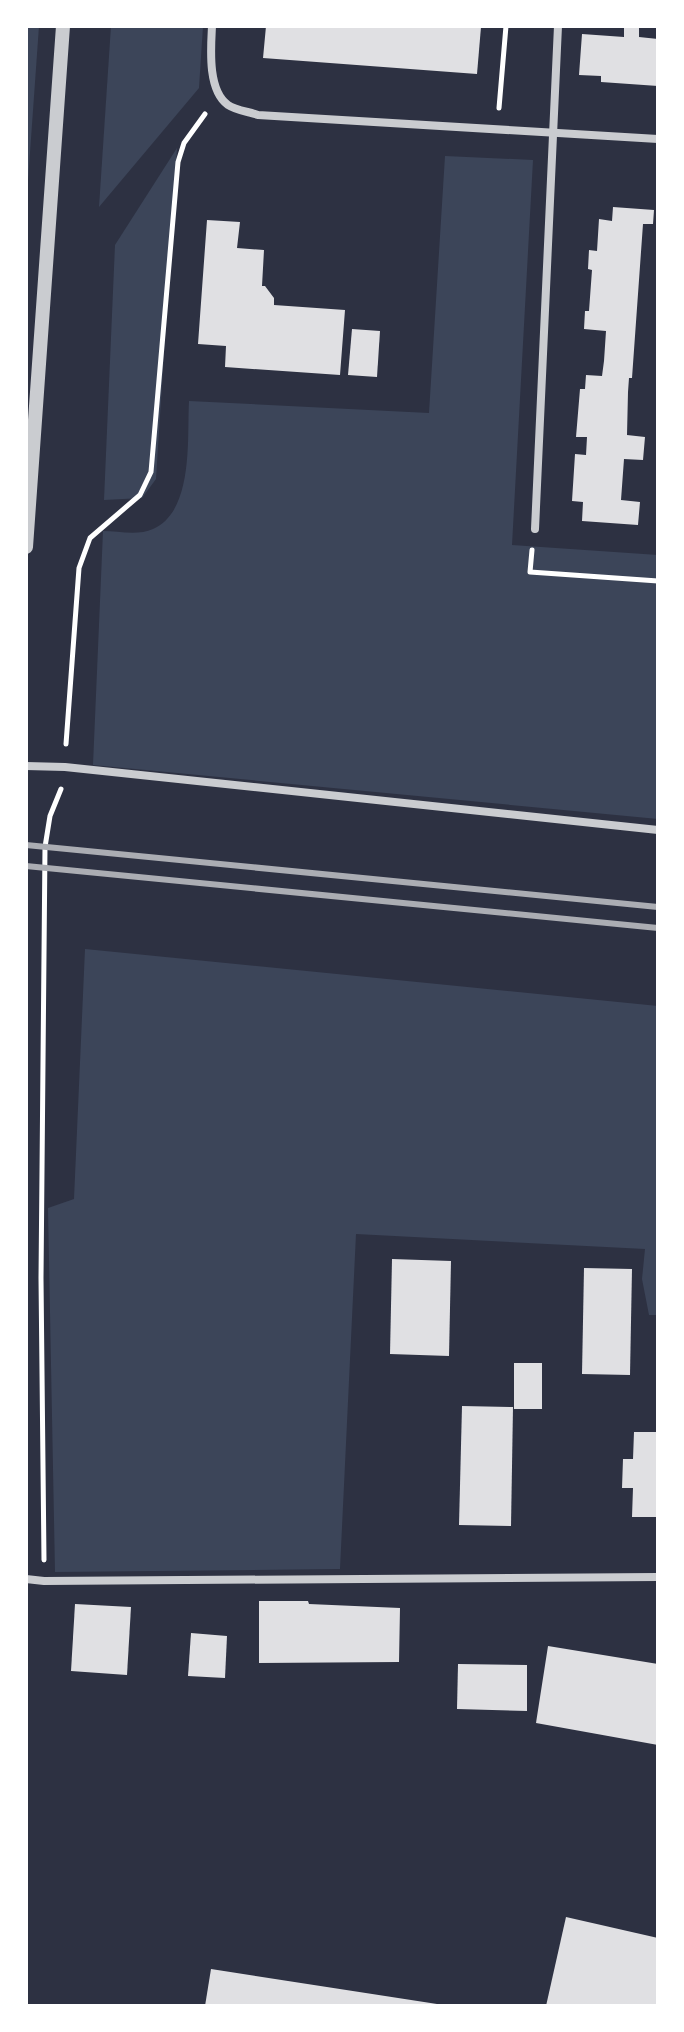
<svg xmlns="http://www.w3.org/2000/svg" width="684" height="2032" font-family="Rubik,sans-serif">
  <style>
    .green { fill: #3c4559 }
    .building { fill: #e0e0e3 }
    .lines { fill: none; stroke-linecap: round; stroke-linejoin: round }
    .path { stroke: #fff; stroke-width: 5 }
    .minor { stroke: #caccd0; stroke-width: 8 }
    .tertiary { stroke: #caccd0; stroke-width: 14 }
    .rail { stroke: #abadb3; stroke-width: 6 }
  </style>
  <rect width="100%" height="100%" fill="#2d3142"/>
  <!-- green -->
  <g class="green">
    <path d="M 26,26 L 39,26 L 26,209 Z"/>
    <path d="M 111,26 L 203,26 L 199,88 L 99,207 Z"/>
    <path d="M 177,148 L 156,479 L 142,498 L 104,500 L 115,245 Z"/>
    <path d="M 445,156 L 533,160 L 512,545 L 658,555 L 658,819 L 93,765 L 103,531 C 118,531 138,536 153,529 C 194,511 187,438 189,401 L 429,413 Z"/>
    <path d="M 85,949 L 658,1006 L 658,1315 L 649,1315 L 642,1279 L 645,1249 L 356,1234 L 340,1569 L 55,1572 L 48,1208 L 74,1199 Z"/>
  </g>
  <!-- building -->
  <g class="building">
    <path d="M 266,26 L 481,27 L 477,74 L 263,58 Z"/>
    <path d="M 624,26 L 639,26 L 639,37 L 658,39 L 658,86 L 601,82 L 601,76 L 579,75 L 582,34 L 624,37 Z"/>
    <path d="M 613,207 L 654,210 L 653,224 L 643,224 L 632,378 L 629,378 L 628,392 L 627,435 L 645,437 L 643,460 L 624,459 L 621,500 L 640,502 L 638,525 L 582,521 L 583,502 L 572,501 L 575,454 L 586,455 L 587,437 L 576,437 L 580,389 L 585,389 L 586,375 L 602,376 L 604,361 L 606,331 L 584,329 L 585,311 L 589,311 L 592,270 L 588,269 L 589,250 L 597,251 L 599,219 L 612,221 Z"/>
    <path d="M 207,220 L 240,222 L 237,248 L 264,250 L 262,286 L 265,286 L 274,298 L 274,305 L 345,310 L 340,375 L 225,367 L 226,346 L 198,344 Z"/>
    <path d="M 352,329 L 380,331 L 377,377 L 348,375 Z"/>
    <path d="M 392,1259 L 451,1261 L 449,1356 L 390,1354 Z"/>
    <path d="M 584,1268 L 632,1269 L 630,1375 L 582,1374 Z"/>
    <rect x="514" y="1363" width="28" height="46"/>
    <path d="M 462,1406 L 513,1407 L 511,1526 L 459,1525 Z"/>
    <path d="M 634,1432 L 658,1432 L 658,1517 L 632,1517 L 633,1488 L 622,1488 L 623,1459 L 633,1459 Z"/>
    <path d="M 259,1601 L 308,1601 L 309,1604 L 400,1608 L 399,1662 L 259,1663 Z"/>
    <path d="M 75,1604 L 131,1607 L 127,1675 L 71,1671 Z"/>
    <path d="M 191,1633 L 227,1636 L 225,1678 L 188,1676 Z"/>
    <path d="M 548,1646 L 658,1664 L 658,1745 L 536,1723 Z"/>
    <path d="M 458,1664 L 527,1665 L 527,1711 L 457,1709 Z"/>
    <path d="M 566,1917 L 658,1938 L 658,2006 L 546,2006 Z"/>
    <path d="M 211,1969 L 437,2004 L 437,2006 L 205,2006 Z"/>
  </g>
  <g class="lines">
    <!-- path -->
    <g class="path">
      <path d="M 499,108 L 506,26"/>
      <path d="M 532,550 L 530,572 L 658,581"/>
      <path d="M 66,744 L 79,568 L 90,538 L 140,495 L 151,472 L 178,162 L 184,143 L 205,114"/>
      <path d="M 44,1560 L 41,1278 L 45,847 L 50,816 L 61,789"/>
    </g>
    <!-- minor -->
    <g class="minor">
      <path d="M 212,26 C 211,47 207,90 228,105 C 235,110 250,112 258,115 L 658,139"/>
      <path d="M 535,529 L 558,26"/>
      <path d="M 26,766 L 65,767 L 658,830"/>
      <path d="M 26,1579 L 44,1581 L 658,1577"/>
    </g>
    <!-- tertiary -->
    <path class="tertiary" d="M 26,547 L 63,26"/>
    <!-- rail -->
    <g class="rail">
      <path d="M 26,845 L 658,907"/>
      <path d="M 26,866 L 658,928"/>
    </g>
  </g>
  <!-- border -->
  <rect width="684" height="2032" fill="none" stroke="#ffffff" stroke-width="56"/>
</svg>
